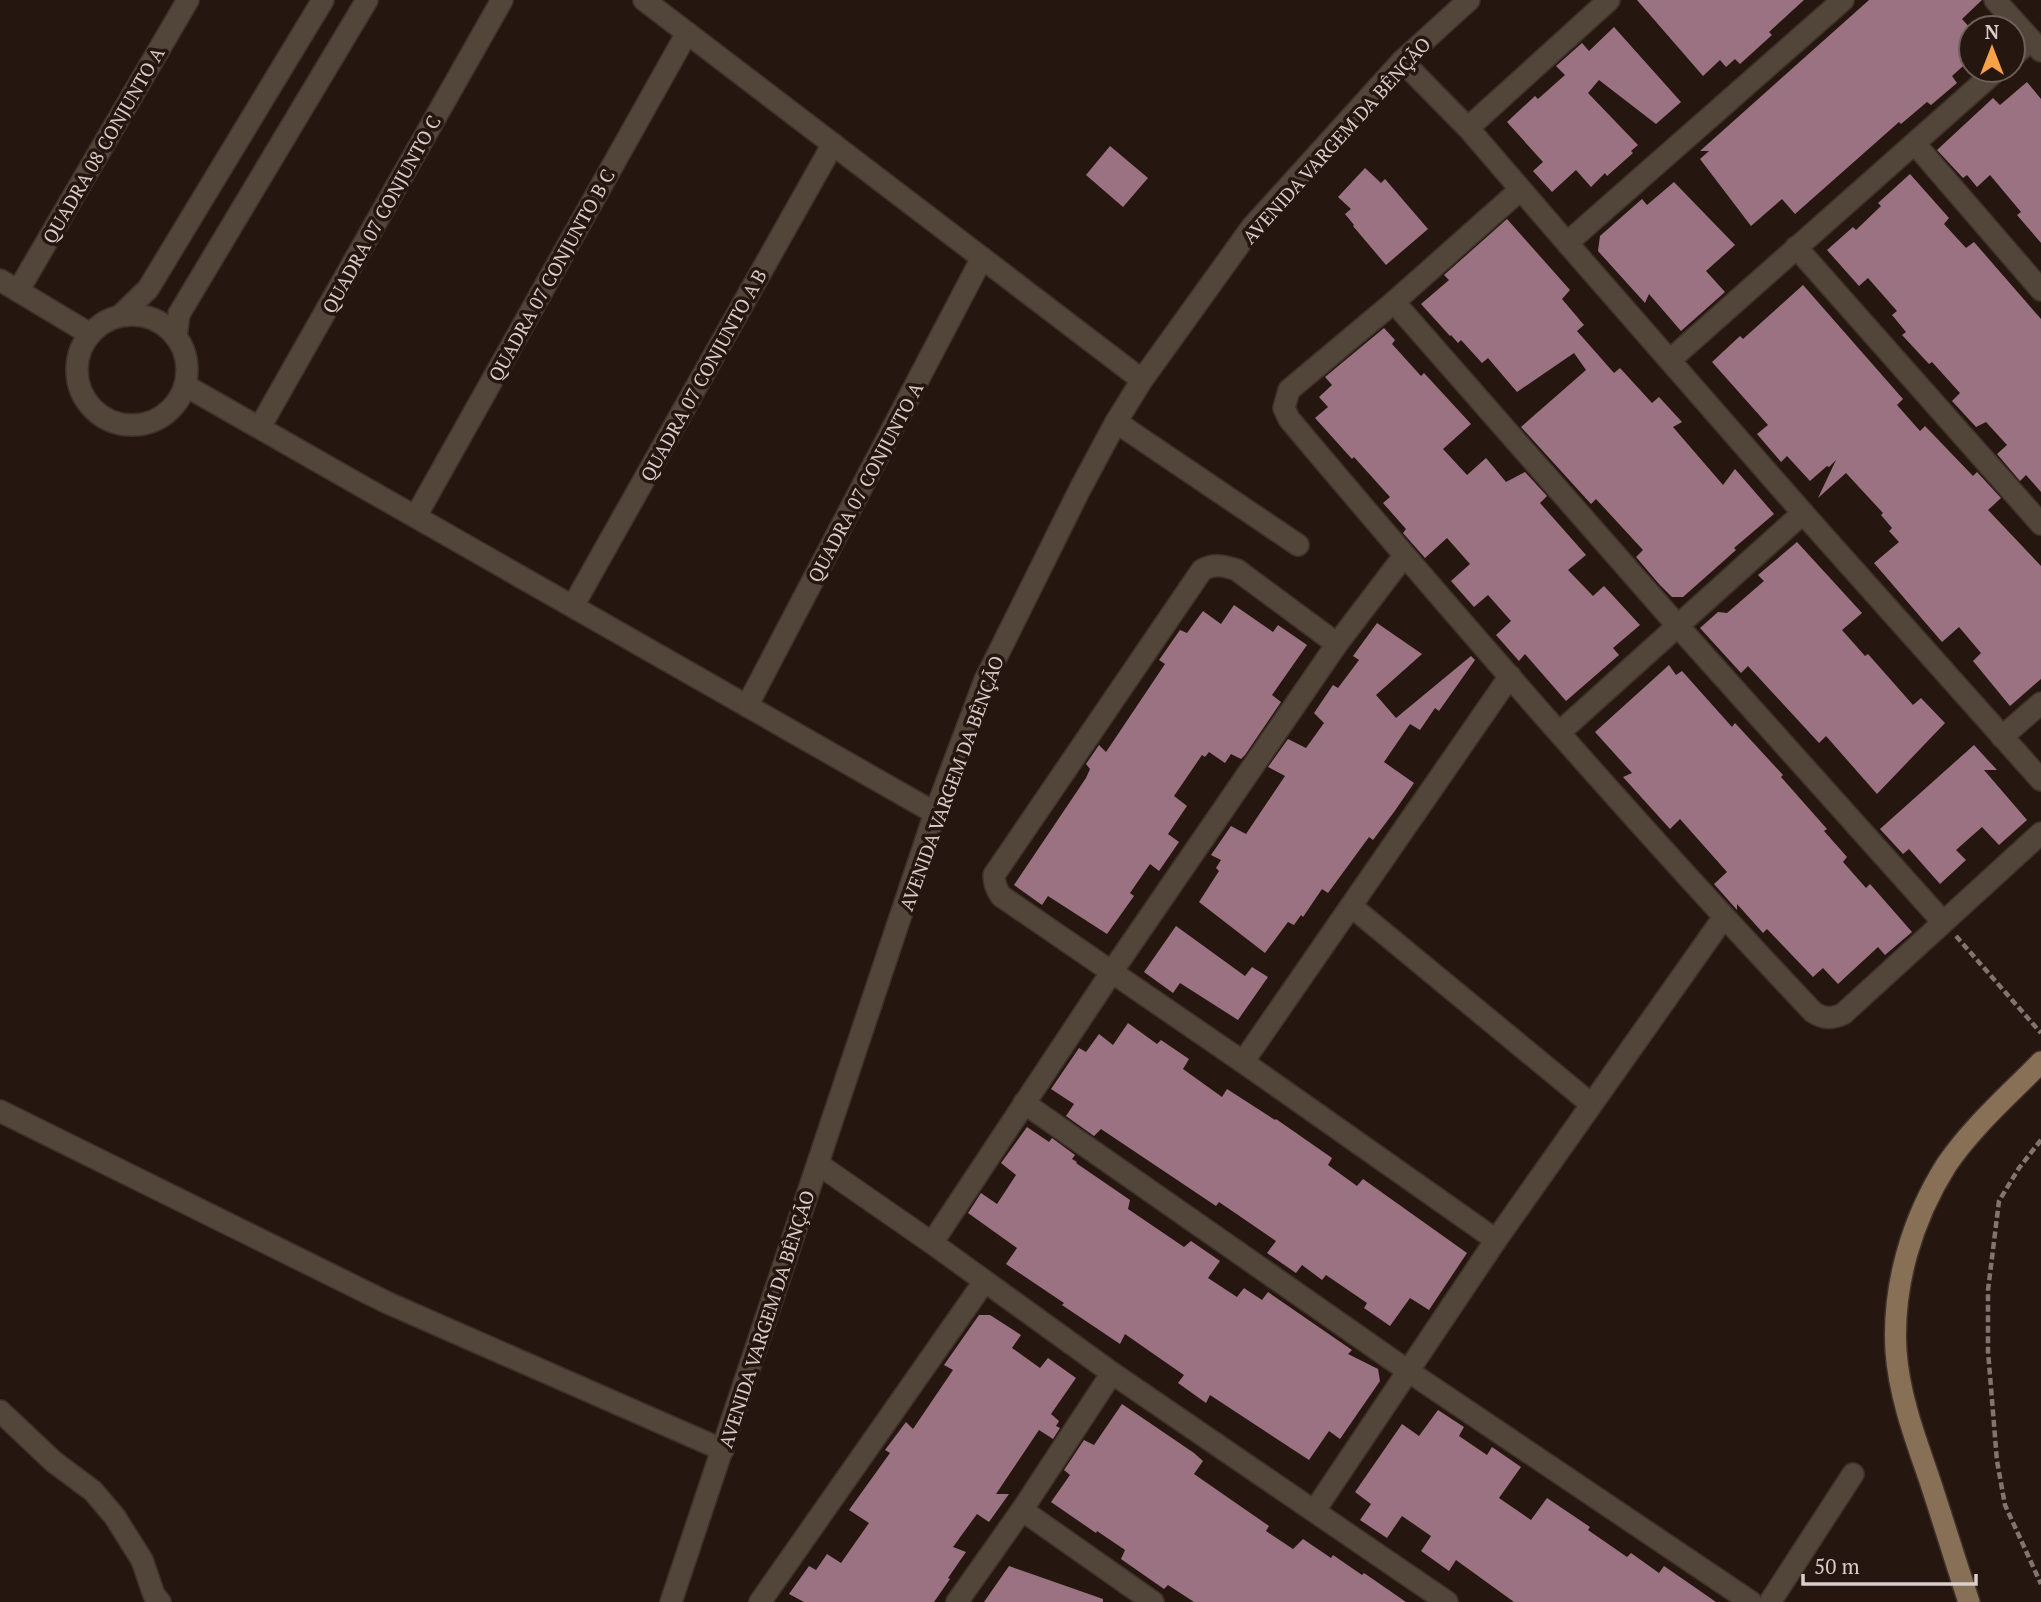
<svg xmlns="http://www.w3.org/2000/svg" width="2041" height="1602" font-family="'PT Serif',serif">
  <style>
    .building { fill: #9b7282 }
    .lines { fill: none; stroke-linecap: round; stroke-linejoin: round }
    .minor-casing { stroke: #3f302a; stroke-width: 24 }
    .major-casing { stroke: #3f302a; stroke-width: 24 }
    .path { stroke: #82746f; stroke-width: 4.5; stroke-dasharray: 7 3.5; stroke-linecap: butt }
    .minor { stroke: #514639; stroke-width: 21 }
    .major { stroke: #887056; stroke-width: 21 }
    .labels { text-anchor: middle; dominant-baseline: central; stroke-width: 7; stroke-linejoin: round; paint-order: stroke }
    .street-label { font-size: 19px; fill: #daceca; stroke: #261610 }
  </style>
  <rect width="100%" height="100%" fill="#261610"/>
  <!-- building -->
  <g class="building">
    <path d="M 1637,0 L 1804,0 L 1769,32 L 1772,35 L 1740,64 L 1735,59 L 1726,67 L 1720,60 L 1703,76 Z"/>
    <path d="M 1869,0 L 1982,0 L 1962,19 L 1971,29 L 1971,59 L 1952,76 L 1957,83 L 1931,105 L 1927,102 L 1901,124 L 1899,122 L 1795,214 L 1782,199 L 1751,226 L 1700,159 L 1709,151 L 1700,151 Z"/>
    <path d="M 1614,27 L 1681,102 L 1656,124 L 1599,80 L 1588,93 L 1638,145 L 1631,151 L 1633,153 L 1607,176 L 1605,173 L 1591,187 L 1576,170 L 1552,192 L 1533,171 L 1543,162 L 1507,122 L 1535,96 L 1538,99 L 1565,75 L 1556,66 L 1582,43 L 1589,51 Z"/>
    <path d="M 2027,82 L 2041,99 L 2041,243 L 2017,215 L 2021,212 L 1990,175 L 1977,187 L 1967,175 L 1963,178 L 1937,150 L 1993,98 L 2000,105 Z"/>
    <path d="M 1110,146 L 1148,178 L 1123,207 L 1086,175 Z"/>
    <path d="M 1365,168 L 1381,183 L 1385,179 L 1428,229 L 1386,265 L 1353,226 L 1354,225 L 1345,214 L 1351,209 L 1338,197 Z"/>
    <path d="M 1910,174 L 1949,218 L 1944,224 L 1966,248 L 1974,242 L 2041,319 L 2041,492 L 2026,475 L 2020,481 L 1997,454 L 2007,445 L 1986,422 L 1976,427 L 1952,401 L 1960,393 L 1932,362 L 1929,364 L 1902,335 L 1906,332 L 1892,315 L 1897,311 L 1868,278 L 1859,286 L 1827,250 L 1853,227 L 1856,230 L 1881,206 L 1878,203 Z"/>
    <path d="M 1674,182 L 1735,245 L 1706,271 L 1725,292 L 1681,331 L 1649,294 L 1645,303 L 1598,251 L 1600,236 L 1642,199 L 1647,205 Z"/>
    <path d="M 1507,219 L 1570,290 L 1562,299 L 1584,325 L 1577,331 L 1614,373 L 1620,368 L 1652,403 L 1659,397 L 1682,422 L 1673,427 L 1723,485 L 1735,469 L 1774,514 L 1734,548 L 1736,550 L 1683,597 L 1672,597 L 1659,584 L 1636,557 L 1643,550 L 1596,499 L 1591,504 L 1521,427 L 1586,370 L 1574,353 L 1517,392 L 1488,358 L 1482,363 L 1461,340 L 1458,343 L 1451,335 L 1450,336 L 1421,304 L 1449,280 L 1444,275 Z"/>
    <path d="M 1803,285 L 1903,399 L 1897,405 L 1920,431 L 1925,426 L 1973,476 L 1977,472 L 2001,498 L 1988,510 L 2041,566 L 2041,679 L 2010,706 L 1973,661 L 1981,653 L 1959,627 L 1942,642 L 1874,563 L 1899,542 L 1889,531 L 1892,528 L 1881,515 L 1883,513 L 1846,473 L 1818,498 L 1836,460 L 1829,467 L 1827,466 L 1810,481 L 1787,456 L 1781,462 L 1757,434 L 1768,425 L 1712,362 L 1740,336 L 1743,339 Z"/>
    <path d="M 1384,328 L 1395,340 L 1392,344 L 1421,376 L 1424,373 L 1471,424 L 1443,449 L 1467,475 L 1486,458 L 1506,482 L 1525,472 L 1547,496 L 1540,503 L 1586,555 L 1568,570 L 1593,596 L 1604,586 L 1640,625 L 1613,648 L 1619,655 L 1566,701 L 1525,654 L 1519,661 L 1496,635 L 1511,621 L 1488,595 L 1474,607 L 1451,581 L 1470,564 L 1447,538 L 1425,558 L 1403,533 L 1406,529 L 1383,503 L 1390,497 L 1354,457 L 1352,459 L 1315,418 L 1328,407 L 1319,397 L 1332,385 L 1325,377 Z"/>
    <path d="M 1797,542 L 1862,613 L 1842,630 L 1865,656 L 1868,654 L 1913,705 L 1921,698 L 1945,723 L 1877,794 L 1826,736 L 1819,743 L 1748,666 L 1741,673 L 1700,628 L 1718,612 L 1727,613 L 1764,581 L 1758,575 Z"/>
    <path d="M 1234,605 L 1273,632 L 1278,625 L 1307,645 L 1272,695 L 1281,702 L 1245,755 L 1241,759 L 1231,754 L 1225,763 L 1209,752 L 1205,757 L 1202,755 L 1174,796 L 1187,806 L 1168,834 L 1179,842 L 1159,871 L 1150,864 L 1130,893 L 1134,896 L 1107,934 L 1048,896 L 1042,905 L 1014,885 L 1086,778 L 1090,769 L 1086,764 L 1099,745 L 1106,752 L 1165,664 L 1159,660 L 1180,630 L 1187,633 L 1203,611 L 1221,624 Z"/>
    <path d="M 1377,623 L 1422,654 L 1376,695 L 1396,718 L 1471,656 L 1475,660 L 1439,711 L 1435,708 L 1420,730 L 1410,724 L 1384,762 L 1414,783 L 1394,812 L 1373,840 L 1369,837 L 1328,893 L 1322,889 L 1303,917 L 1301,915 L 1294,925 L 1288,922 L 1265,953 L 1199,902 L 1219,871 L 1216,868 L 1221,860 L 1211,855 L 1231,826 L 1246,834 L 1285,776 L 1268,767 L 1288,739 L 1306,748 L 1324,723 L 1314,713 L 1333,685 L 1338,688 L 1359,660 L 1353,656 Z"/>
    <path d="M 1669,665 L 1676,675 L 1682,671 L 1732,727 L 1735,723 L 1783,775 L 1781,777 L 1827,829 L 1824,831 L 1847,857 L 1843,862 L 1866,888 L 1870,884 L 1912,932 L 1885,955 L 1878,947 L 1838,984 L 1823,968 L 1813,977 L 1767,929 L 1763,933 L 1737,904 L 1737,910 L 1714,884 L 1727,872 L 1680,819 L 1670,829 L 1623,777 L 1632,773 L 1595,732 Z"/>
    <path d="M 1974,745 L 1997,770 L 1984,770 L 2027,820 L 1999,845 L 1982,827 L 1956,850 L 1966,860 L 1940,884 L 1909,849 L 1903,854 L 1880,829 Z"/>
    <path d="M 1176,926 L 1245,976 L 1252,967 L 1268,977 L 1238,1020 L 1180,983 L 1173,993 L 1144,972 Z"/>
    <path d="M 1128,1023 L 1157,1044 L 1161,1040 L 1189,1059 L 1183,1069 L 1222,1097 L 1227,1089 L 1275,1120 L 1276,1119 L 1332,1158 L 1328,1165 L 1357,1186 L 1363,1179 L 1467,1253 L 1429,1310 L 1410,1298 L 1390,1326 L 1364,1308 L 1367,1303 L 1326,1275 L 1322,1280 L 1302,1265 L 1296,1273 L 1267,1253 L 1276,1241 L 1219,1202 L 1216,1206 L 1101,1129 L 1094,1136 L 1066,1116 L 1074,1104 L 1051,1089 L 1079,1048 L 1086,1052 L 1099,1034 L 1113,1045 Z"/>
    <path d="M 1027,1127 L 1049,1142 L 1052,1138 L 1075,1155 L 1072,1159 L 1077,1162 L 1076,1163 L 1130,1200 L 1128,1209 L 1184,1247 L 1191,1241 L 1220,1261 L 1208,1278 L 1237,1297 L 1244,1288 L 1262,1300 L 1268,1292 L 1352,1350 L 1348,1354 L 1378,1369 L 1380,1381 L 1340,1439 L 1329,1431 L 1309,1460 L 1210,1395 L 1206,1403 L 1178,1383 L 1184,1375 L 1155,1355 L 1125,1334 L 1120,1344 L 1062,1305 L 1064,1303 L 1006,1264 L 1017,1248 L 968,1213 L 981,1193 L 997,1204 L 1016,1175 L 1001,1163 Z"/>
    <path d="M 979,1315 L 990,1315 L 1021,1335 L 1012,1348 L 1040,1368 L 1048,1358 L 1076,1378 L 1051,1414 L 1059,1421 L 1056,1426 L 1060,1428 L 1053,1439 L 1039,1430 L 996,1494 L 1009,1494 L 989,1522 L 977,1514 L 953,1547 L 966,1552 L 948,1578 L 950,1579 L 934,1602 L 804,1602 L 789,1594 L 809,1566 L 816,1570 L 827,1554 L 841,1563 L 869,1523 L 849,1510 L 890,1453 L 885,1450 L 906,1422 L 913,1429 L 953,1370 L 944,1365 Z"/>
    <path d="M 1122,1404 L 1194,1453 L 1203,1461 L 1194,1474 L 1269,1526 L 1266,1531 L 1293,1549 L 1303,1539 L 1331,1558 L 1333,1555 L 1362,1575 L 1364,1573 L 1406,1602 L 1194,1602 L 1168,1585 L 1164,1589 L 1121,1559 L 1125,1550 L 1097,1531 L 1096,1533 L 1051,1502 L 1070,1475 L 1064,1470 L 1084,1440 L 1094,1445 Z"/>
    <path d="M 1438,1410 L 1464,1427 L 1459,1436 L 1487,1455 L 1492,1447 L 1521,1467 L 1499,1498 L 1531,1520 L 1547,1498 L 1590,1527 L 1588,1530 L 1627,1557 L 1631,1553 L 1659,1573 L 1664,1566 L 1716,1602 L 1514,1602 L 1456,1560 L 1449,1571 L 1421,1551 L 1431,1536 L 1402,1516 L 1387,1538 L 1360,1520 L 1371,1504 L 1355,1492 L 1402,1424 L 1419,1436 Z"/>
    <path d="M 1009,1566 L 1103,1599 L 1103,1602 L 984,1602 Z"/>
  </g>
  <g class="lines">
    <!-- minor casing -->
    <g class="minor-casing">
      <g id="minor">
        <path d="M 644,0 L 1142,380"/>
        <path d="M 1995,0 L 2041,51"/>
        <path d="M 2013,56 L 2031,40"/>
        <path d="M 1402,61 L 1468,128 L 1567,243 L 1843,0"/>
        <path d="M 1468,128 L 1609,0"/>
        <path d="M 1915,144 L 2041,290"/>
        <path d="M 1520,190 L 1394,302 L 1289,390 L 1284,408 L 1289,419 C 1459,621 1632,820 1813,1012 C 1824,1019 1831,1019 1843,1014 L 2041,833"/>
        <path d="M 1567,243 L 1803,513 L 2041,780"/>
        <path d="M 1796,247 L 2041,524"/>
        <path d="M 0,280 L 90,334"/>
        <path d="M 18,291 L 188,0"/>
        <path d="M 1394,302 L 1677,625 L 1943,922"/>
        <circle cx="132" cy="370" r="55"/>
        <path d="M 121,315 L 148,289 L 323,0"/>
        <path d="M 176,337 L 179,314 L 367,0"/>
        <path d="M 1670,360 L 1997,70"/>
        <path d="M 186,386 L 935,813"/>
        <path d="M 1116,422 L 1298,545"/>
        <path d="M 260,427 L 502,0"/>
        <path d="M 416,516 L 687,33"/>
        <path d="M 573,606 L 833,144"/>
        <path d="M 1337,644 L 1237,570 C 1225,566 1214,563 1202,570 L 994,875 C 994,883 996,889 1001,896 L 1243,1062 L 1496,1240"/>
        <path d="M 747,706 L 982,258"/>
        <path d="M 1560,732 L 1803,513"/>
        <path d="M 2002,737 L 2041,703"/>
        <path d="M 1351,906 L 1591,1104"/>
        <path d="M 1243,1062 L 1510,676"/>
        <path d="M 1024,1103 L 1408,1371 L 1751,1602"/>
        <path d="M 0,1111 L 388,1303 L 723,1450"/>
        <path d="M 818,1164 L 932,1243 L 1112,1373 L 1447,1602"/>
        <path d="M 932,1243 L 1111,973 L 1337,644 L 1404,556"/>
        <path d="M 0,1411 L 54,1462 L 93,1491 L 115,1517 L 142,1560 L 154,1595 L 160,1602"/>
        <path d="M 1022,1510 L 1153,1602"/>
        <path d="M 1315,1510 L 1496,1240 L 1724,917"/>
        <path d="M 671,1602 L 935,813 L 985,680 L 1080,489 L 1116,422 L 1142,380 L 1252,227 L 1402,61 L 1469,0"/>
        <path d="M 760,1602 L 984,1282"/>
        <path d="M 957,1602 L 1022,1510 L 1112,1373"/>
        <path d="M 1770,1602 L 1853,1474"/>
      </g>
    </g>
    <!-- major casing -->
    <g class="major-casing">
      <path id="major" d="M 1969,1602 C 1955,1560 1942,1517 1928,1475 C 1914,1435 1899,1394 1896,1351 C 1892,1286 1912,1219 1947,1164 C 1973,1126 2009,1095 2041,1062"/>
    </g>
    <!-- path -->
    <g class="path">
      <path d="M 1956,936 L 2041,1033"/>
      <path d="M 2041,1140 L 2019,1168 L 1999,1201 L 1988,1290 L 1988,1351 L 1997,1461 L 2005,1505 L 2041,1584"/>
    </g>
    <!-- minor -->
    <use href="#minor" class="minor"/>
    <!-- major -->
    <use href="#major" class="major"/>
  </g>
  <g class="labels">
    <!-- street labels -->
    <g class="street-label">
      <text transform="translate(1336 140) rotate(-48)">AVENIDA VARGEM DA BÊNÇÃO</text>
      <text transform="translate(103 145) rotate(-60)">QUADRA 08 CONJUNTO A</text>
      <text transform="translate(381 214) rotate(-61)">QUADRA 07 CONJUNTO C</text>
      <text transform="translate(551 275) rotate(-61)">QUADRA 07 CONJUNTO B C</text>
      <text transform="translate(703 375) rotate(-61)">QUADRA 07 CONJUNTO A B</text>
      <text transform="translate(865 482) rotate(-62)">QUADRA 07 CONJUNTO A</text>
      <text transform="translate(951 783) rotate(-70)">AVENIDA VARGEM DA BÊNÇÃO</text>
      <text transform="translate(766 1319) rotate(-72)">AVENIDA VARGEM DA BÊNÇÃO</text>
    </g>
  </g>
  <!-- north arrow -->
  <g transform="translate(1992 49)"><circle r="33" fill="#261610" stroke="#6e605a" stroke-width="2"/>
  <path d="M0-5L12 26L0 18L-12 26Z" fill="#f7a248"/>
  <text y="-10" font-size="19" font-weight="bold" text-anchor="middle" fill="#daceca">N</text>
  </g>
  <!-- scale -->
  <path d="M1803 1574v10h173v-10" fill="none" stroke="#daceca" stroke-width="3.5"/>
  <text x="1814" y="1574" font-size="21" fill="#daceca" stroke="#261610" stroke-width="5" paint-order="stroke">50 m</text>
</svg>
